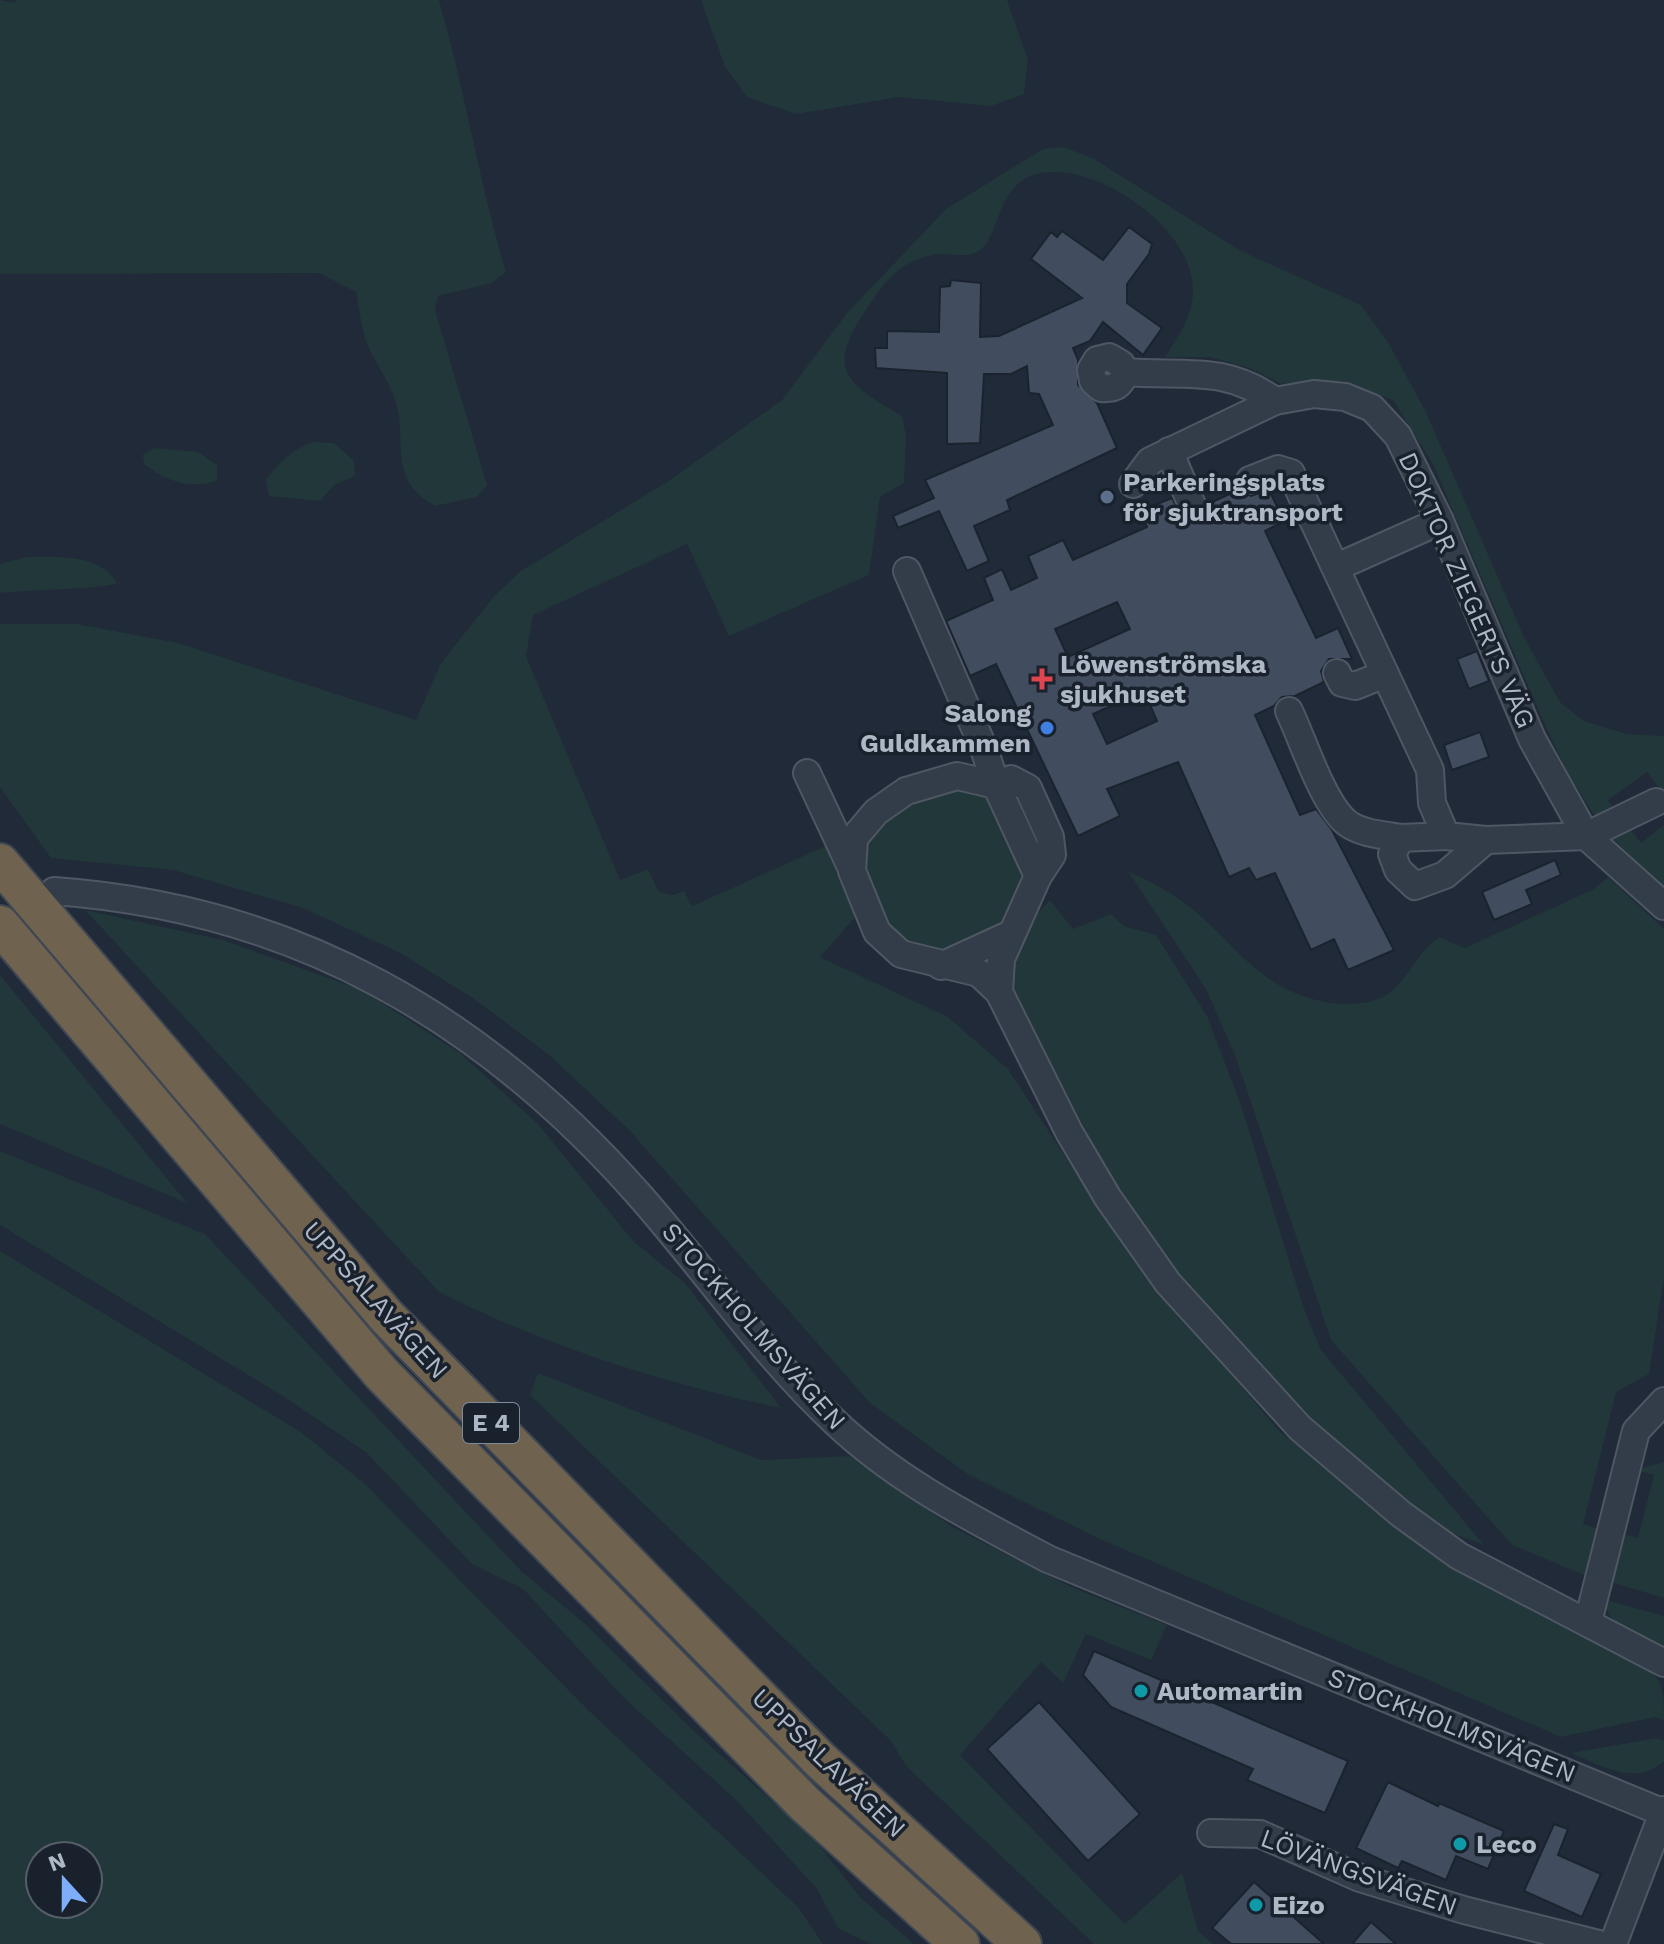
<svg xmlns="http://www.w3.org/2000/svg" width="1664" height="1944" font-family="'Work Sans',sans-serif">
  <style>
    .green { fill: #223739; fill-rule: evenodd }
    .building { fill: #414d5e; stroke: #1b232f; stroke-width: 2; fill-rule: evenodd }
    .lines { fill: none; stroke-linecap: round; stroke-linejoin: round }
    .minor-casing { stroke: #4e5763; stroke-width: 30 }
    .highway-casing { stroke: #3e4753; stroke-width: 42 }
    .minor { stroke: #333c49; stroke-width: 26 }
    .highway { stroke: #6f6350; stroke-width: 38 }
    .service-dot { fill: #5c6f8a; stroke: #19212d; stroke-width: 3 }
    .health-dot { fill: #e0444e; stroke: #19212d; stroke-width: 3 }
    .shop-dot { fill: #3f7fe0; stroke: #19212d; stroke-width: 3 }
    .culture-dot { fill: #0f9aa8; stroke: #19212d; stroke-width: 3 }
    .labels { text-anchor: middle; dominant-baseline: central; stroke-width: 7; stroke-linejoin: round; paint-order: stroke }
    .shield { fill: #19212d; stroke: #818a97; stroke-width: 2 }
    .shield-label { font-size: 24px; font-weight: bold; fill: #aeb7c5 }
    .poi-label { font-size: 26px; font-weight: bold; fill: #aeb7c5; stroke: #19212d; text-anchor: start }
    .street-label { font-size: 26px; fill: #aeb7c5; stroke: #19212d }
  </style>
  <rect width="100%" height="100%" fill="#202a38"/>
  <!-- green -->
  <g class="green">
    <path d="M 0,0 L 15,3 L 17,0 L 439,0 C 465,90 479,182 506,272 L 492,283 L 438,296 L 435,310 L 487,485 L 477,497 L 435,506 C 384,477 410,440 394,397 C 387,377 373,360 366,341 C 361,326 359,308 356,292 L 319,273 L 0,274 Z"/>
    <path d="M 701,0 L 1007,0 L 1028,60 L 1024,94 L 991,106 L 899,97 L 796,114 L 747,97 L 725,67 Z"/>
    <path d="M 1064,147 L 1094,159 L 1239,250 L 1361,305 L 1388,342 L 1425,410 L 1524,637 L 1560,702 L 1584,721 L 1627,734 L 1664,736 L 1664,794 L 1647,772 L 1608,800 L 1617,813 L 1596,818 L 1568,774 L 1541,716 L 1433,464 L 1393,400 L 1342,381 L 1281,384 L 1250,368 L 1209,357 L 1165,357 C 1180,333 1197,311 1192,280 C 1184,223 1096,163 1041,173 C 994,183 1002,234 980,250 C 966,260 953,252 938,254 C 930,255 918,259 910,263 C 892,271 879,291 868,307 C 825,369 844,382 902,416 L 906,436 L 904,483 L 880,497 L 869,575 L 729,636 L 687,544 L 533,615 L 526,656 L 620,880 L 648,869 L 659,892 L 673,895 L 684,891 L 692,906 L 828,845 L 857,915 L 820,957 L 948,1017 L 1008,1069 L 1127,1251 L 1279,1431 L 1443,1560 L 1638,1661 C 1664,1681 1664,1686 1664,1720 L 1655,1717 L 1561,1737 L 1100,1539 L 969,1475 L 870,1403 L 630,1131 L 548,1054 L 471,997 L 400,953 L 303,908 L 173,870 L 51,858 L 0,787 L 0,624 L 77,624 L 178,643 L 416,720 L 441,663 L 495,595 L 521,571 L 667,482 L 782,400 L 847,313 L 946,209 L 1043,149 Z"/>
    <path d="M 314,442 L 334,443 L 354,461 L 355,476 L 334,485 L 320,501 L 269,496 L 266,479 C 281,461 292,449 314,442 Z"/>
    <path d="M 155,448 L 198,452 L 217,465 L 217,481 C 189,489 167,482 144,464 L 143,454 Z"/>
    <path d="M 27,557 C 58,557 99,553 117,583 C 110,589 20,590 0,593 L 0,564 Z"/>
    <path d="M 976,790 L 994,802 L 1026,870 L 1009,925 L 939,958 C 891,944 879,927 867,879 C 864,866 859,855 864,843 C 882,804 938,792 976,790 Z"/>
    <path d="M 1626,824 L 1641,843 L 1664,825 L 1664,888 L 1607,833 Z"/>
    <path d="M 1128,871 C 1146,880 1166,889 1182,901 C 1238,942 1255,991 1332,1003 C 1348,1005 1372,1004 1386,995 C 1409,980 1416,952 1439,937 L 1465,948 L 1594,889 L 1608,877 L 1664,929 L 1664,1277 L 1649,1374 L 1616,1392 L 1583,1524 L 1602,1530 L 1591,1578 L 1512,1545 L 1331,1340 L 1236,1058 L 1206,989 Z"/>
    <path d="M 1050,900 L 1073,929 L 1111,914 L 1124,926 L 1156,935 L 1207,1016 L 1241,1105 L 1303,1306 L 1321,1350 L 1484,1545 L 1441,1529 L 1337,1443 L 1259,1372 L 1184,1286 L 1118,1193 L 1012,988 C 1012,946 1021,929 1050,900 Z"/>
    <path d="M 85,910 L 223,940 L 362,990 L 460,1053 L 538,1124 L 634,1242 L 685,1283 L 781,1408 C 664,1384 546,1346 439,1292 Z"/>
    <path d="M 0,975 L 187,1203 L 0,1124 Z"/>
    <path d="M 0,1151 L 205,1234 L 521,1571 L 583,1622 L 694,1731 L 814,1839 L 860,1897 L 914,1944 L 871,1944 L 838,1928 L 817,1889 L 736,1800 L 623,1697 L 523,1589 L 472,1564 L 367,1453 L 283,1396 L 0,1225 Z"/>
    <path d="M 0,1251 L 301,1432 L 365,1484 L 588,1710 L 798,1907 L 823,1944 L 0,1944 ZM 88,1856 L 88,1904 L 40,1904 L 40,1856 Z"/>
    <path d="M 538,1373 L 761,1460 L 850,1456 L 954,1528 L 1069,1586 L 1167,1625 L 1151,1660 L 1086,1634 L 1063,1683 L 1041,1662 L 960,1755 L 1125,1924 L 1182,1873 L 1198,1931 L 1213,1944 L 1094,1944 L 907,1767 L 891,1741 L 530,1395 Z"/>
    <path d="M 1664,1462 L 1664,1598 L 1607,1581 L 1618,1533 L 1638,1538 L 1654,1475 L 1635,1470 Z"/>
    <path d="M 1610,1601 L 1664,1616 L 1664,1654 C 1642,1642 1615,1632 1606,1607 Z"/>
    <path d="M 1657,1738 L 1664,1741 L 1664,1761 C 1636,1788 1601,1765 1571,1753 Z"/>
  </g>
  <!-- building -->
  <g class="building">
    <path d="M 1129,227 L 1152,244 L 1149,254 L 1127,284 L 1127,303 L 1162,328 L 1143,355 L 1103,322 L 1090,341 L 1073,348 L 1078,360 L 1078,385 L 1097,403 L 1117,448 L 1007,500 L 1010,510 L 974,526 L 989,561 L 967,571 L 939,511 L 898,528 L 893,516 L 934,498 L 925,480 L 1053,425 L 1039,394 L 1029,393 L 1027,366 L 1011,374 L 984,374 L 980,443 L 947,444 L 947,373 L 876,368 L 875,348 L 887,348 L 887,331 L 939,332 L 940,287 L 950,286 L 951,280 L 981,283 L 980,337 L 999,336 L 1082,298 L 1031,259 L 1051,232 L 1057,237 L 1062,231 L 1103,260 Z"/>
    <path d="M 1238,490 L 1251,496 L 1269,490 L 1284,521 L 1265,531 L 1316,638 L 1338,628 L 1352,659 L 1329,659 L 1321,671 L 1324,682 L 1295,696 L 1282,697 L 1274,706 L 1255,715 L 1300,815 L 1316,809 L 1332,830 L 1394,950 L 1348,970 L 1334,939 L 1311,950 L 1275,873 L 1256,880 L 1249,868 L 1229,877 L 1178,762 L 1107,789 L 1120,816 L 1078,836 L 996,664 L 970,676 L 946,621 L 993,600 L 984,578 L 1002,569 L 1011,590 L 1037,578 L 1028,556 L 1063,540 L 1073,560 L 1147,527 L 1140,511 L 1172,498 L 1182,517 L 1191,521 L 1204,515 L 1208,504 ZM 1117,602 L 1130,629 L 1068,657 L 1055,629 ZM 1144,691 L 1157,721 L 1107,744 L 1093,714 Z"/>
    <path d="M 1477,651 L 1489,681 L 1469,689 L 1457,659 Z"/>
    <path d="M 1480,732 L 1489,757 L 1452,770 L 1444,745 Z"/>
    <path d="M 1555,860 L 1561,875 L 1526,890 L 1532,904 L 1494,920 L 1482,892 Z"/>
    <path d="M 1094,1651 L 1348,1761 L 1325,1813 L 1247,1780 L 1253,1769 L 1111,1707 L 1083,1675 Z"/>
    <path d="M 1039,1702 L 1140,1814 L 1088,1861 L 987,1749 Z"/>
    <path d="M 1388,1782 L 1438,1806 L 1439,1803 L 1504,1831 L 1488,1869 L 1456,1856 L 1446,1880 L 1402,1861 L 1398,1868 L 1356,1848 Z"/>
    <path d="M 1554,1824 L 1568,1829 L 1558,1855 L 1601,1874 L 1582,1917 L 1524,1891 Z"/>
    <path d="M 1254,1882 L 1324,1944 L 1231,1944 L 1212,1928 Z"/>
    <path d="M 1371,1922 L 1396,1944 L 1352,1944 Z"/>
  </g>
  <g class="lines">
    <!-- minor casing -->
    <g class="minor-casing">
      <g id="minor">
        <path d="M 1125,372 C 1121,386 1115,389 1101,388 L 1093,381 L 1091,370 L 1097,360 L 1109,357 L 1121,364 L 1125,372 C 1183,377 1223,364 1275,401"/>
        <path d="M 1169,451 L 1192,505"/>
        <path d="M 1250,480 L 1278,469 L 1291,473 L 1430,770 L 1432,803 L 1446,836 L 1486,840 L 1586,836 L 1656,802"/>
        <path d="M 1133,484 L 1150,461 L 1275,401 L 1314,394 L 1345,397 L 1372,408 L 1398,436 L 1440,521 L 1532,739 L 1586,836 L 1664,906"/>
        <path d="M 1337,567 L 1440,521"/>
        <path d="M 907,571 L 984,749 L 996,785 L 1011,779 L 1028,788 L 1050,837 L 1052,855 L 1038,876"/>
        <path d="M 1337,673 L 1342,683 L 1355,686 L 1385,674"/>
        <path d="M 1289,711 C 1303,740 1323,804 1347,823 C 1362,834 1384,835 1401,838"/>
        <path d="M 807,773 L 851,867"/>
        <path d="M 1446,836 L 1401,838 L 1392,854 L 1398,870 L 1415,886 L 1445,875 L 1486,840"/>
        <path d="M 54,891 C 294,908 484,1018 641,1197 C 705,1270 764,1356 835,1422 C 897,1481 973,1519 1048,1559 L 1664,1813"/>
        <path d="M 941,966 L 1011,934"/>
        <path d="M 999,992 L 1001,959 L 1038,876 L 996,785 L 957,776 L 906,791 L 876,812 L 854,838 L 852,871 L 877,932 L 901,954 L 979,973 L 999,992 L 1069,1132 L 1108,1198 L 1168,1283 L 1300,1428 L 1401,1514 L 1459,1556 L 1664,1663"/>
        <path d="M 1588,1622 L 1636,1431 L 1664,1401"/>
        <path d="M 1211,1833 L 1260,1834 L 1360,1878 L 1464,1910 L 1599,1944"/>
        <path d="M 1613,1944 L 1664,1810"/>
      </g>
    </g>
    <!-- highway casing -->
    <g class="highway-casing">
      <g id="highway">
        <path d="M 0,863 L 387,1317 L 820,1760 L 1022,1944"/>
        <path d="M 0,925 L 382,1374 L 805,1804 L 960,1944"/>
      </g>
    </g>
    <!-- minor -->
    <use href="#minor" class="minor"/>
    <!-- highway -->
    <use href="#highway" class="highway"/>
  </g>
  <!-- markers -->
  <circle class="service-dot" cx="1107" cy="497" r="8"/>
  <path class="health-dot" d="M1038 667h8v8h8v8h-8v8h-8v-8h-8v-8h8z"/>
  <circle class="shop-dot" cx="1047" cy="728" r="8"/>
  <g class="culture-dot">
    <circle cx="1141" cy="1691" r="8"/>
    <circle cx="1460" cy="1844" r="8"/>
    <circle cx="1256" cy="1905" r="8"/>
  </g>
  <g class="labels">
    <!-- shield labels -->
    <rect class="shield" x="463" y="1403" width="56" height="40" rx="6"/>
    <g class="shield-label">
      <text x="491" y="1423">E 4</text>
    </g>
    <!-- poi labels -->
    <g class="poi-label">
      <text x="1123" y="482">Parkeringsplats<tspan x="1123" dy="30">för sjuktransport</tspan></text>
      <text x="1060" y="664">Löwenströmska<tspan x="1060" dy="30">sjukhuset</tspan></text>
      <text x="1031" y="713" text-anchor="end">Salong<tspan x="1031" dy="30">Guldkammen</tspan></text>
      <text x="1157" y="1691">Automartin</text>
      <text x="1476" y="1844">Leco</text>
      <text x="1272" y="1905">Eizo</text>
    </g>
    <!-- street labels -->
    <g class="street-label">
      <text transform="translate(1467 590) rotate(66)">DOKTOR ZIEGERTS VÄG</text>
      <text transform="translate(376 1300) rotate(48)">UPPSALAVÄGEN</text>
      <text transform="translate(754 1326) rotate(49)">STOCKHOLMSVÄGEN</text>
      <text transform="translate(1452 1725) rotate(22)">STOCKHOLMSVÄGEN</text>
      <text transform="translate(829 1763) rotate(44)">UPPSALAVÄGEN</text>
      <text transform="translate(1359 1872) rotate(20)">LÖVÄNGSVÄGEN</text>
    </g>
  </g>
  <!-- north arrow -->
  <g transform="translate(64 1880) rotate(339)"><circle r="38" fill="#19212d" stroke="#555d6a" stroke-width="2"/>
  <path d="M0-6L14 30L0 20L-14 30Z" fill="#7eaefa"/>
  <text y="-12" font-size="22" font-weight="bold" text-anchor="middle" fill="#aeb7c5">N</text>
  </g>
</svg>
